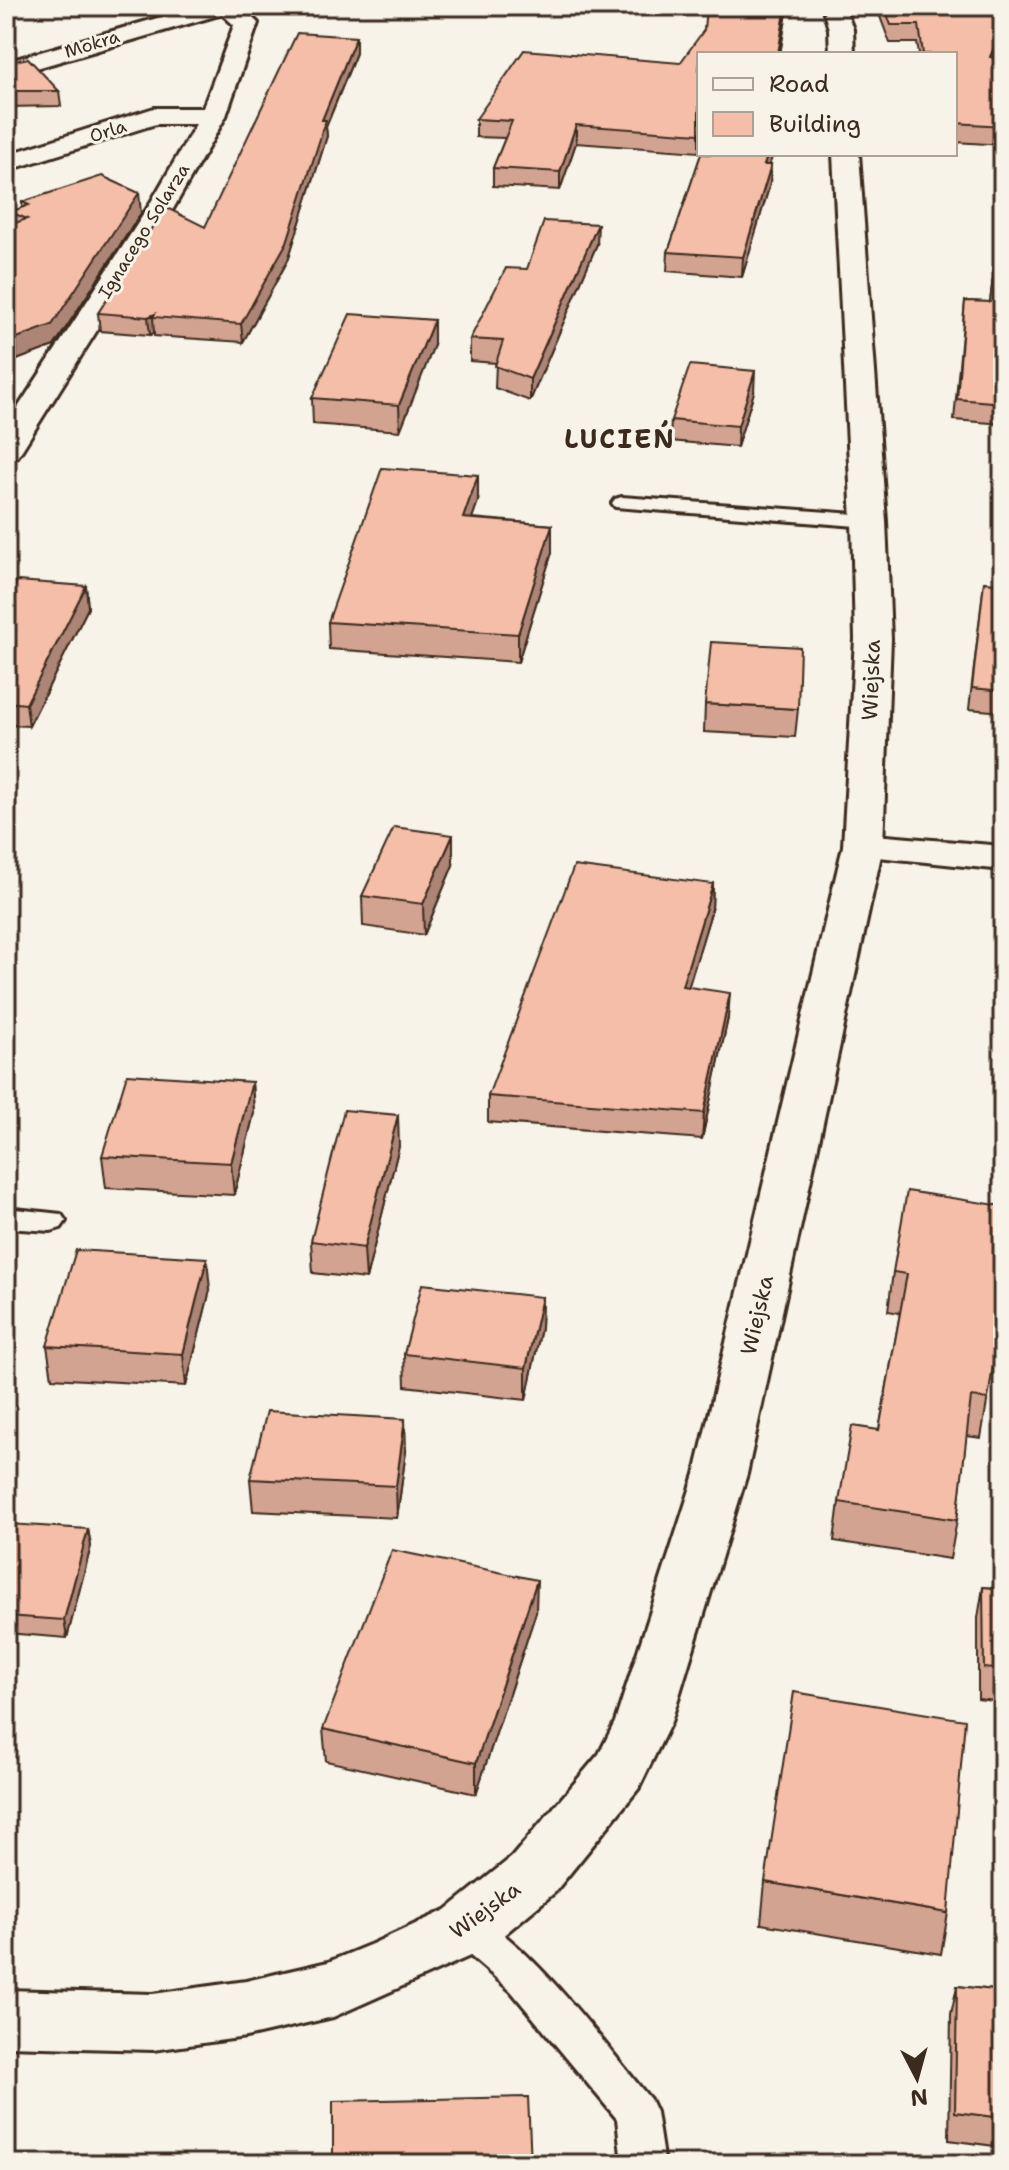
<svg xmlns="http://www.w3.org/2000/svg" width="1009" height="2170" font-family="'Shantell Sans',sans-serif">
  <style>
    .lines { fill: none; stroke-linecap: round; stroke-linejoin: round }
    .lane-casing { stroke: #3b2a1e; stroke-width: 6 }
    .street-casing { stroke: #3b2a1e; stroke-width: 6 }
    .secondary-casing { stroke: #3b2a1e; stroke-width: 6 }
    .lane { fill: #f7f3e8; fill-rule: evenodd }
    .street { fill: #f7f3e8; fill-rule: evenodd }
    .secondary { fill: #f7f3e8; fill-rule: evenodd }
    .wall { fill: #d3a391; stroke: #3b2a1e; stroke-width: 2 }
    .shaded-wall { fill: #ac8576; stroke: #3b2a1e; stroke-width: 2 }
    .building { fill: #f5bea9; stroke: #3b2a1e; stroke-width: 2 }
    .labels { text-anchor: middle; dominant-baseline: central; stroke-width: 6; stroke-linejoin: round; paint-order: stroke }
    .far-street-label { font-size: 18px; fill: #3b2a1e; stroke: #f7f3e8 }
    .street-label { font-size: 22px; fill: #3b2a1e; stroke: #f7f3e8 }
    .far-district-label { font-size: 26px; font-weight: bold; letter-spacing: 2px; fill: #3b2a1e; stroke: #f7f3e8 }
  </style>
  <rect width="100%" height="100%" fill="#f7f3e8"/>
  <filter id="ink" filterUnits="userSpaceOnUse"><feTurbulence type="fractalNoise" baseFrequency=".0125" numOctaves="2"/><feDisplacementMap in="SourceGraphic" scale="16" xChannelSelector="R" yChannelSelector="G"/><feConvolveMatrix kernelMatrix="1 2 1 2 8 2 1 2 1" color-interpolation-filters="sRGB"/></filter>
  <g filter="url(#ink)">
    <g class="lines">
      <!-- lane casing -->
      <g class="lane-casing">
        <g id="lane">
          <path d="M 622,497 L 869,515 L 880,521 L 869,527 L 615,507 L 612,503 L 615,499 Z"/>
          <path d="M 6,1208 L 61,1214 L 66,1221 L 61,1228 L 51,1231 L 6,1228 Z"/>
          <path d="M 467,1912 C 524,1933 609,2050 650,2099 L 656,2112 L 664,2164 L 622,2164 L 617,2119 L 511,1991 L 453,1941 L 448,1929 L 453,1917 Z"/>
        </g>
      </g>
      <!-- street casing -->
      <g class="street-casing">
        <g id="street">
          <path d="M 199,6 L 240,6 L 258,23 L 226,116 L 173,209 L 22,450 L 17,457 L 6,459 L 6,426 L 147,209 L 196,124 L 156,124 L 6,171 L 6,155 L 154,108 L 203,108 L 234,25 L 222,14 L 6,77 L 6,62 Z"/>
          <path d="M 863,834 L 1003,846 L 1003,870 L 849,854 L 843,846 L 849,838 Z"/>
        </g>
      </g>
      <!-- secondary casing -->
      <g class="secondary-casing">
        <g id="secondary">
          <path d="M 822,6 L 844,6 L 853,29 L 854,54 L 830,54 L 829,29 Z"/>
          <path d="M 833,154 L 859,154 L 886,521 L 891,639 L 883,846 L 747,1474 L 671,1722 L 639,1788 L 554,1893 L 488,1948 L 333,2017 L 246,2037 L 153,2050 L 6,2046 L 6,1990 L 153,1994 L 246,1981 L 328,1962 L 372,1944 L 446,1910 L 512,1857 L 599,1754 L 615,1722 L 695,1474 L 843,846 L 855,639 L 852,521 Z"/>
        </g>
      </g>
      <!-- lane -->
      <use href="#lane" class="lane"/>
      <!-- street -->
      <use href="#street" class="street"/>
      <!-- secondary -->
      <use href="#secondary" class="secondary"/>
    </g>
    <!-- wall -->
    <g class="wall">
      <path d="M 788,6 L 780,54 L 699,54 L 699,152 L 576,143 L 560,190 L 493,186 L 493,168 L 505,138 L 476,137 L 476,119 L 680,63 Z"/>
      <path d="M 876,6 L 998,6 L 1003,39 L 995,58 L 1003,59 L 1003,145 L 955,142 L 955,54 L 919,54 L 917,43 L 890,43 Z"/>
      <path d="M 356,53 L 326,127 L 327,136 L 288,260 L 243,342 L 154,336 L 154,333 L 150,335 L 100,331 L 98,313 L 205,227 Z"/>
      <path d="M 6,63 L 59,91 L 61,106 L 6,107 Z"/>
      <path d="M 701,154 L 773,154 L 769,165 L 770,184 L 742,277 L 667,271 L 668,252 Z"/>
      <path d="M 1003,199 L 1003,424 L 954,420 L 965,301 L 990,302 Z"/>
      <path d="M 22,202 L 141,213 L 54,346 L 6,364 L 6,226 L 12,224 L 10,212 L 22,208 Z"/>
      <path d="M 597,244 L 530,401 L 495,388 L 496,363 L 470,361 L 470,339 L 527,269 Z"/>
      <path d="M 434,345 L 400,431 L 313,424 L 312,398 Z"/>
      <path d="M 754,392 L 737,447 L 670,441 L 671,420 Z"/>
      <path d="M 478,501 L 472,518 L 552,525 L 552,552 L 518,662 L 329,649 L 328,622 Z"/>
      <path d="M 984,582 L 1003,584 L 1003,712 L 969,709 Z"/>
      <path d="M 86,586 L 88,608 L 29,726 L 6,725 L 6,601 Z"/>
      <path d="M 705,704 L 798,709 L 795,737 L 704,732 Z"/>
      <path d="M 453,865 L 424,935 L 363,926 L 362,896 Z"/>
      <path d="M 713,884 L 712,909 L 688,987 L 728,1018 L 702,1139 L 488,1122 L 488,1096 Z"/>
      <path d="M 252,1082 L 254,1113 L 234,1195 L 106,1188 L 102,1156 Z"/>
      <path d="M 399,1146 L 366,1279 L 313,1273 L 311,1241 Z"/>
      <path d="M 1003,1206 L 1003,1331 L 999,1330 L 981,1438 L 966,1436 L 957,1520 L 950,1559 L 834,1541 L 839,1502 L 879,1430 L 900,1313 L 888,1311 L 893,1272 Z"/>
      <path d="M 210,1290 L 186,1386 L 52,1378 L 47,1346 Z"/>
      <path d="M 542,1297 L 541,1328 L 526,1400 L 405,1386 L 404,1354 Z"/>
      <path d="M 406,1451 L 397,1518 L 253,1511 L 250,1479 Z"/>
      <path d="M 88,1529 L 91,1546 L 67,1638 L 6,1633 L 6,1531 Z"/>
      <path d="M 983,1587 L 1003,1589 L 1003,1702 L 978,1699 L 978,1618 Z"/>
      <path d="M 536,1612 L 476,1794 L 326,1761 L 323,1729 Z"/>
      <path d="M 765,1882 L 948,1913 L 941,1954 L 761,1924 Z"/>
      <path d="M 957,1986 L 1003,1991 L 1003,2147 L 949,2140 L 951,2014 Z"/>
    </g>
    <!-- shaded-wall -->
    <g class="shaded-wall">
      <path d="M 786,6 L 788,6 L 780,54 L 778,54 Z"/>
      <path d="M 1003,26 L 1003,39 L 988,75 L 990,57 Z"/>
      <path d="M 356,37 L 356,53 L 326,127 L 327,136 L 288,260 L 243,342 L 241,324 L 322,120 Z"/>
      <path d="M 13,41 L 14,56 L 6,59 L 6,43 Z"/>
      <path d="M 576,125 L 576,143 L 560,190 L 560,172 Z"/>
      <path d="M 768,154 L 773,154 L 763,184 L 764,165 Z"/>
      <path d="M 771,165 L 770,184 L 742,277 L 743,257 Z"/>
      <path d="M 139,193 L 141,213 L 54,346 L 6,364 L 6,342 Z"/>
      <path d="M 598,224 L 597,244 L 530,401 L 530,379 Z"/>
      <path d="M 155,314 L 153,317 L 154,333 L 150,335 L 148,317 Z"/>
      <path d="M 434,320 L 434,345 L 400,431 L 399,405 Z"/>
      <path d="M 755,371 L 754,392 L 737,447 L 738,426 Z"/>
      <path d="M 478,475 L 478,501 L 463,544 L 463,518 Z"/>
      <path d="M 552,525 L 552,552 L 518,662 L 518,634 Z"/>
      <path d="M 86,586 L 88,608 L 29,726 L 26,704 Z"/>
      <path d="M 453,835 L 453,865 L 424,935 L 423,904 Z"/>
      <path d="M 713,884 L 712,909 L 681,1012 L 682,986 Z"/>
      <path d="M 730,993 L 728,1018 L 702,1139 L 704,1113 Z"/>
      <path d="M 252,1082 L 254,1113 L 234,1195 L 231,1163 Z"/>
      <path d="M 398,1115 L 399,1146 L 366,1279 L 364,1248 Z"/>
      <path d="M 207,1258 L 210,1290 L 186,1386 L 183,1354 Z"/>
      <path d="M 542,1297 L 541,1328 L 526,1400 L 526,1368 Z"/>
      <path d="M 405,1419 L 406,1451 L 397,1518 L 396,1486 Z"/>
      <path d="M 88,1529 L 91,1546 L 67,1638 L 64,1620 Z"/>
      <path d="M 537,1580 L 536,1612 L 476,1794 L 476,1763 Z"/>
    </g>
    <!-- building -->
    <g class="building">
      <path d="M 706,6 L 786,6 L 778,54 L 699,54 L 699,134 L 576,125 L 560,172 L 493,168 L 512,121 L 476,119 L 524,50 L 680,63 L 704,30 Z"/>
      <path d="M 884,6 L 989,6 L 1003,8 L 1003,26 L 990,57 L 1003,59 L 1003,126 L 955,123 L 955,54 L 923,54 L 919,25 L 891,25 Z"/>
      <path d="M 297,33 L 356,37 L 322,120 L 326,120 L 287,242 L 241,324 L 153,317 L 155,314 L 148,317 L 98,313 L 165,207 L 205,227 Z"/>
      <path d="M 6,34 L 13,41 L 6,43 Z"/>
      <path d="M 28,58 L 59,91 L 6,91 L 6,63 Z"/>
      <path d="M 701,154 L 768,154 L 764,165 L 771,165 L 743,257 L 668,252 Z"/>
      <path d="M 102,176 L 139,193 L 52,325 L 6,342 L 6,233 L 10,232 L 6,230 L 6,226 L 27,219 L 10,212 L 29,205 L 22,202 Z"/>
      <path d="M 1003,199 L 1003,403 L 957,399 L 965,301 L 990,302 Z"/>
      <path d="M 544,221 L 598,224 L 530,379 L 495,366 L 503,341 L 470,339 L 506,268 L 527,269 Z"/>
      <path d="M 350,314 L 434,320 L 399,405 L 312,398 Z"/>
      <path d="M 690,365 L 755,371 L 738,426 L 671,420 Z"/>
      <path d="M 382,468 L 478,475 L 463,518 L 552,525 L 518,634 L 328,622 Z"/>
      <path d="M 17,581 L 86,586 L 26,704 L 6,702 L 6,601 Z"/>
      <path d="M 984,582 L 1003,584 L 1003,691 L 972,688 Z"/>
      <path d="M 711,642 L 800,647 L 798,709 L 705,704 Z"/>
      <path d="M 394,827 L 453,835 L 423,904 L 362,896 Z"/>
      <path d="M 574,866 L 713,884 L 682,986 L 730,993 L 704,1113 L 488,1096 Z"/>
      <path d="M 127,1074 L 252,1082 L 231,1163 L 102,1156 Z"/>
      <path d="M 344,1110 L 398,1115 L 364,1248 L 311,1241 Z"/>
      <path d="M 907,1191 L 1003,1206 L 1003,1301 L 988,1399 L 971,1397 L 957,1520 L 839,1502 L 852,1426 L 879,1430 L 907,1274 L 893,1272 Z"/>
      <path d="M 76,1250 L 207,1258 L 183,1354 L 47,1346 Z"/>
      <path d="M 422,1284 L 542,1297 L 526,1368 L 404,1354 Z"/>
      <path d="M 267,1411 L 405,1419 L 396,1486 L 250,1479 Z"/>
      <path d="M 8,1524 L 88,1529 L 64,1620 L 6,1616 L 6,1531 Z"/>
      <path d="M 392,1550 L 537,1580 L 476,1763 L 323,1729 Z"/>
      <path d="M 983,1587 L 1003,1589 L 1003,1670 L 984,1668 Z"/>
      <path d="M 794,1692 L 965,1720 L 948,1913 L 765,1882 Z"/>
      <path d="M 957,1986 L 1003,1991 L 1003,2118 L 955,2112 Z"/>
      <path d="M 528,2097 L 531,2164 L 333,2164 L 333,2101 Z"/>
    </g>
  </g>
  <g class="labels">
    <!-- far-street labels -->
    <g class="far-street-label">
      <text transform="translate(92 44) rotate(-17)">Mokra</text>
      <text transform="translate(108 131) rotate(-18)">Orla</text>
      <text transform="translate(144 231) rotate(-58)">Ignacego Solarza</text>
    </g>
    <!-- street labels -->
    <g class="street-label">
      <text transform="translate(871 680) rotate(-88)">Wiejska</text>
      <text transform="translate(757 1315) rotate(-77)">Wiejska</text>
      <text transform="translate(485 1910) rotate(-36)">Wiejska</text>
    </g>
    <!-- far-district labels -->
    <g class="far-district-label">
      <text x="620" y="438">LUCIEŃ</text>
    </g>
  </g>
  <!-- margin -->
  <rect width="1009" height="2170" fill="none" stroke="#f7f3e8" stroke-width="32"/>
  <rect x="16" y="16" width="977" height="2138" fill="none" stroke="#3b2a1e" stroke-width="3" filter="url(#ink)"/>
  <!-- legend -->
  <rect x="697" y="52" width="260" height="104" fill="#f7f3e8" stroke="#aca397" stroke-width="2"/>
  <rect x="713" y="78" width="40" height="12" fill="#f7f3e8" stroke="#aca397" stroke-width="2"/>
  <text x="769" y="92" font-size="24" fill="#3b2a1e">Road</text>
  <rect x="713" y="112" width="40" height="24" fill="#f5bea9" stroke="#aca397" stroke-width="2"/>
  <text x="769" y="132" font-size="24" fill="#3b2a1e">Building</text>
  <!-- north arrow -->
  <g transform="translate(917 2078) rotate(174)" stroke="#f7f3e8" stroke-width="6" paint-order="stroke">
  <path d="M0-6L14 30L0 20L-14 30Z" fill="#3b2a1e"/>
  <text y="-12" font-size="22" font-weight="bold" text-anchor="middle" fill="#3b2a1e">N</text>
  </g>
</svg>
